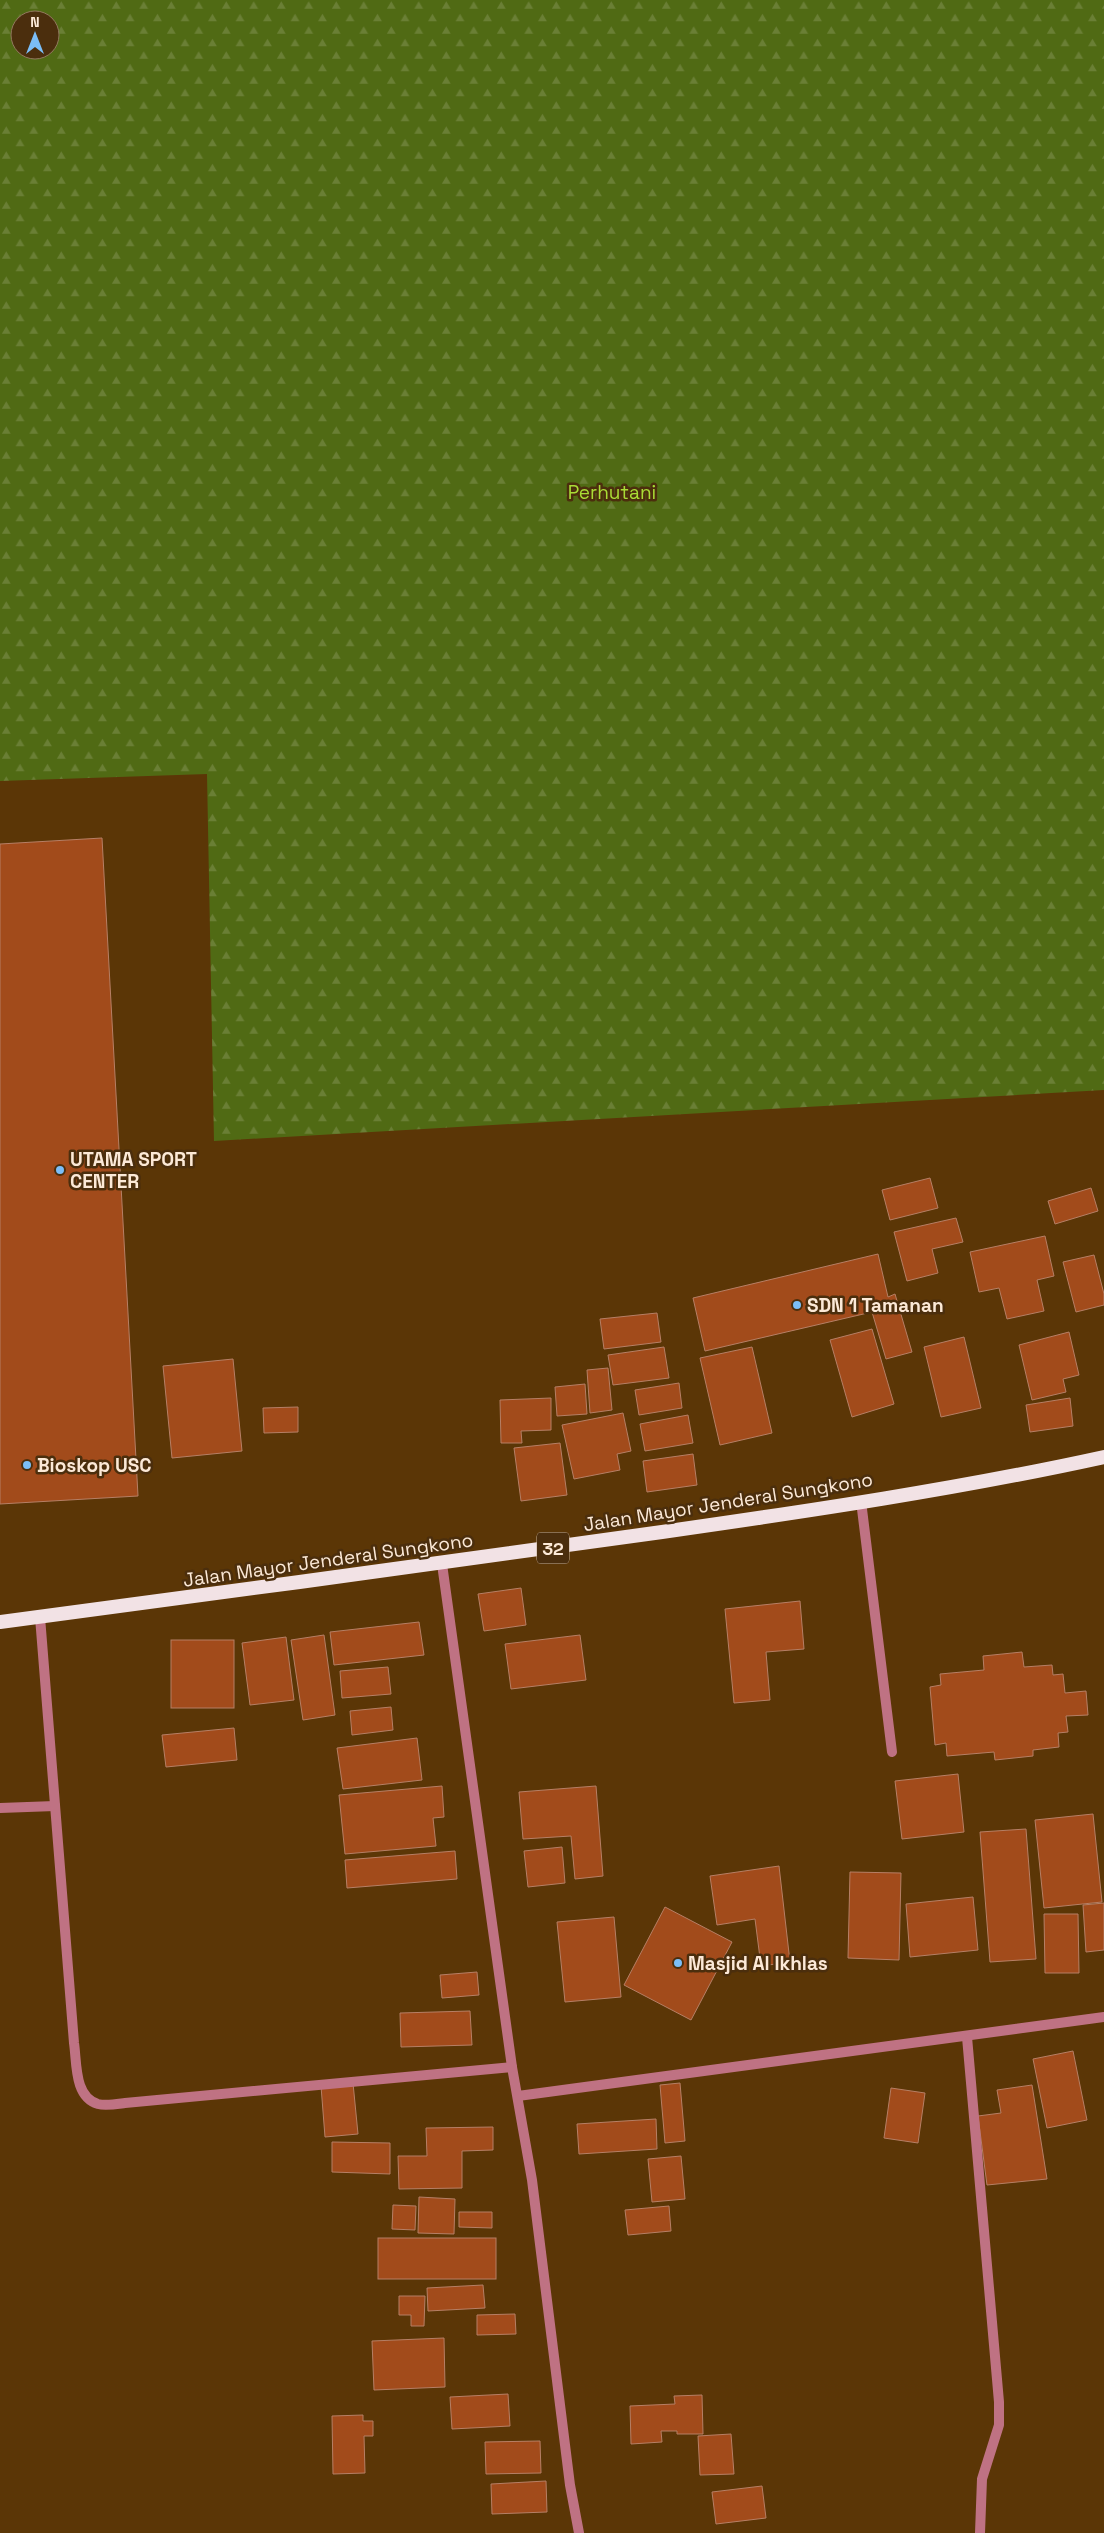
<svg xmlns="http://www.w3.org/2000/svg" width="1104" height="2533" font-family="'Space Grotesk',sans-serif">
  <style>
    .forest { fill: url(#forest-firs); fill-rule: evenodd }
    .building { fill: #a24b1b; stroke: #b67f65 }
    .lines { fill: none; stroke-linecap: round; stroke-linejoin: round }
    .service { stroke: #bf7283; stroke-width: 10 }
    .minor { stroke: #bf7283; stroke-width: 10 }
    .trunk { stroke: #f2e2e5; stroke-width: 14 }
    .poi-dot { fill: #7bbef8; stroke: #4b2e0d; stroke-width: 2 }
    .labels { text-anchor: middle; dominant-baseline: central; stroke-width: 5; stroke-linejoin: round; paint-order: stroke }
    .shield { fill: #4b2e0d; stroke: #c7b19a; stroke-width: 1 }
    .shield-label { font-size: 18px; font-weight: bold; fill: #fce9d7 }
    .park-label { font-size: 19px; fill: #a9dc36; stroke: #4b2e0d }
    .poi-label { font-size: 19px; font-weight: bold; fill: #fce9d7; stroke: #4b2e0d; text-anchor: start }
    .street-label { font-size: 19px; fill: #fce9d7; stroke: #4b2e0d }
  </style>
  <defs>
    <pattern id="forest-firs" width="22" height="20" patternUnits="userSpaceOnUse" patternTransform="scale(1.25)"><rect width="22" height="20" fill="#506a14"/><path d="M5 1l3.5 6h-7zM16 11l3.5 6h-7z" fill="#6a7f35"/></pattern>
  </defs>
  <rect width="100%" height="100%" fill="#5b3606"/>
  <!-- forest -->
  <path class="forest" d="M 0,0 L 1104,0 L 1104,1090 L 214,1141 L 207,774 L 0,781 ZM 20,20 L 50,20 L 50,50 L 20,50 Z"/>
  <!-- building -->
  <g class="building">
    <path d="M 102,838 L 138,1496 L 0,1504 L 0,844 Z"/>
    <path d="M 930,1178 L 938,1208 L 890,1220 L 882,1190 Z"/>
    <path d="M 1091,1188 L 1098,1211 L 1055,1224 L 1048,1201 Z"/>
    <path d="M 956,1218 L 963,1242 L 932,1249 L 938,1273 L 907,1281 L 894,1232 Z"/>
    <path d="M 1045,1236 L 1054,1276 L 1037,1280 L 1044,1311 L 1007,1319 L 999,1288 L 979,1292 L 970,1252 Z"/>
    <path d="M 878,1254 L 888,1297 L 895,1294 L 912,1352 L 886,1359 L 872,1312 L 705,1351 L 693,1298 Z"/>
    <path d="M 1094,1255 L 1104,1294 L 1104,1305 L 1076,1312 L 1063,1262 Z"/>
    <path d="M 657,1313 L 661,1342 L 604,1349 L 600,1319 Z"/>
    <path d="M 872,1329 L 894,1404 L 852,1417 L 830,1340 Z"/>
    <path d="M 1069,1332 L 1079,1375 L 1063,1379 L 1066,1392 L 1032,1400 L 1019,1345 Z"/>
    <path d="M 964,1337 L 981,1408 L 941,1417 L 924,1347 Z"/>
    <path d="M 664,1347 L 669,1378 L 613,1385 L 608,1355 Z"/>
    <path d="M 752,1347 L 772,1433 L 720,1445 L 700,1358 Z"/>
    <path d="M 233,1359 L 242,1451 L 172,1458 L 163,1366 Z"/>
    <path d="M 608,1368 L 612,1410 L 590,1413 L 587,1370 Z"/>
    <path d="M 679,1383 L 682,1408 L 639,1415 L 635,1390 Z"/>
    <path d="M 585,1384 L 587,1414 L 557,1416 L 555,1387 Z"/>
    <path d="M 551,1398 L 551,1430 L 521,1431 L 522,1443 L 501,1443 L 500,1400 Z"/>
    <path d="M 1070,1398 L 1073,1426 L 1030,1432 L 1026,1405 Z"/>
    <path d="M 298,1407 L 298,1432 L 264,1433 L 263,1408 Z"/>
    <path d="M 623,1413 L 631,1451 L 617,1454 L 620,1470 L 574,1479 L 562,1425 Z"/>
    <path d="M 688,1415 L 693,1443 L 645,1451 L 640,1424 Z"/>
    <path d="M 560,1443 L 567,1495 L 521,1501 L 514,1448 Z"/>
    <path d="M 693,1454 L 697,1485 L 647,1492 L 643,1461 Z"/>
    <path d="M 521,1588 L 526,1625 L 484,1631 L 478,1594 Z"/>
    <path d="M 800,1601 L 804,1649 L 766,1652 L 770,1700 L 734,1703 L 725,1609 Z"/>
    <path d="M 419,1622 L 424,1655 L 334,1665 L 330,1632 Z"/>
    <path d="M 324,1635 L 335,1715 L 303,1720 L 291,1640 Z"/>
    <path d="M 580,1635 L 586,1680 L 511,1689 L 505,1644 Z"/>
    <path d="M 286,1637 L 294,1700 L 250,1705 L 242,1643 Z"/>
    <rect x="171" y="1640" width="63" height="68"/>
    <path d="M 1022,1652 L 1024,1667 L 1052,1665 L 1053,1675 L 1063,1674 L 1065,1693 L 1086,1691 L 1088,1715 L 1066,1716 L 1068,1732 L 1058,1733 L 1059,1747 L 1033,1750 L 1033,1756 L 995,1760 L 994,1752 L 947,1756 L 946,1743 L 935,1745 L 930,1687 L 941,1685 L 940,1674 L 984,1670 L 983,1656 Z"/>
    <path d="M 388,1667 L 391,1694 L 342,1698 L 340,1671 Z"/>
    <path d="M 391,1707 L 393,1730 L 352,1735 L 350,1711 Z"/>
    <path d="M 234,1728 L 237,1760 L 166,1767 L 162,1735 Z"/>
    <path d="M 417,1738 L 422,1780 L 343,1789 L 337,1748 Z"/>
    <path d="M 958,1774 L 964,1832 L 902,1839 L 895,1781 Z"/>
    <path d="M 442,1786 L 444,1817 L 433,1818 L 436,1846 L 345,1854 L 339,1795 Z"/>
    <path d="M 596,1786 L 603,1876 L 575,1879 L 571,1836 L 523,1839 L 519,1792 Z"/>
    <path d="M 1093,1814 L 1102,1902 L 1044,1908 L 1035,1820 Z"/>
    <path d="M 1026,1829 L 1036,1959 L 990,1962 L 980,1832 Z"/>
    <path d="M 562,1847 L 565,1883 L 528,1887 L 524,1851 Z"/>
    <path d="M 455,1851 L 457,1879 L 347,1888 L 345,1860 Z"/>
    <path d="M 779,1866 L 790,1962 L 761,1966 L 755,1919 L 717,1925 L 710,1876 Z"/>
    <path d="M 850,1872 L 901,1873 L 899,1960 L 848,1958 Z"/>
    <path d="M 973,1897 L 978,1950 L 910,1957 L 906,1904 Z"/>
    <path d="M 1104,1903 L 1104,1950 L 1086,1952 L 1083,1905 Z"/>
    <path d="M 665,1907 L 732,1942 L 691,2020 L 624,1985 Z"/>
    <path d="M 1044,1914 L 1078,1914 L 1079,1973 L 1045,1973 Z"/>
    <path d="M 614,1917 L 621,1997 L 565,2002 L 557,1922 Z"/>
    <path d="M 477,1972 L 479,1995 L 442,1998 L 440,1975 Z"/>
    <path d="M 470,2011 L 472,2045 L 401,2047 L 400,2013 Z"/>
    <path d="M 1073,2051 L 1087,2120 L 1047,2128 L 1033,2059 Z"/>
    <path d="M 353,2083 L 358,2134 L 325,2137 L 321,2086 Z"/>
    <path d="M 680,2083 L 685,2141 L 665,2143 L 660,2085 Z"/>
    <path d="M 1032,2085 L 1047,2179 L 987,2185 L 978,2116 L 1001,2113 L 997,2090 Z"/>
    <path d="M 891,2088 L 925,2093 L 918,2143 L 884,2138 Z"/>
    <path d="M 656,2119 L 657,2149 L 579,2154 L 577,2124 Z"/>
    <path d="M 493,2127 L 493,2150 L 462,2151 L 462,2188 L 399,2189 L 398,2156 L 427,2156 L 426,2128 Z"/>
    <path d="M 332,2142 L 390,2143 L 390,2174 L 332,2172 Z"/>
    <path d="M 681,2156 L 685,2199 L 652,2202 L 648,2159 Z"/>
    <path d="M 419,2197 L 455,2199 L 454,2234 L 418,2233 Z"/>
    <path d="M 393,2205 L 416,2206 L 415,2230 L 392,2229 Z"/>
    <path d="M 669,2206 L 671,2231 L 628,2235 L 625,2210 Z"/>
    <path d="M 459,2212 L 492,2212 L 492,2228 L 459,2227 Z"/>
    <rect x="378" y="2238" width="118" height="41"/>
    <path d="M 483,2285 L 485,2308 L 428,2311 L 427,2288 Z"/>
    <path d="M 399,2296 L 425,2296 L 424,2326 L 411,2326 L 411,2315 L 399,2315 Z"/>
    <path d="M 515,2314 L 516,2334 L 477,2335 L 477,2315 Z"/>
    <path d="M 444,2338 L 445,2387 L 374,2390 L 372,2341 Z"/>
    <path d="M 508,2394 L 510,2426 L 452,2429 L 450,2397 Z"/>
    <path d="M 702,2395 L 703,2434 L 677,2434 L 677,2431 L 661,2431 L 662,2442 L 631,2444 L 630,2406 L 675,2404 L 674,2396 Z"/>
    <path d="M 363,2415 L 363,2421 L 373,2421 L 373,2436 L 364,2436 L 365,2473 L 333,2474 L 332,2416 Z"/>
    <path d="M 731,2434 L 734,2474 L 700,2475 L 698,2436 Z"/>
    <path d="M 540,2441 L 541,2473 L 486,2474 L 485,2442 Z"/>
    <path d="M 546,2481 L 547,2512 L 492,2514 L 491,2484 Z"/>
    <path d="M 762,2486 L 766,2518 L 716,2524 L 712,2492 Z"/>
  </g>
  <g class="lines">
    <!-- service -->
    <g class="service">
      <path d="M 861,1501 L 892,1752"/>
      <path d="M 0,1808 L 55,1806"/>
    </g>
    <!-- minor -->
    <g class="minor">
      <path d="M 442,1564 L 512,2067 L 532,2180 L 570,2485 L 579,2533"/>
      <path d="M 40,1617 L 74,2043 C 77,2063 74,2097 98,2104 C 106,2106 117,2104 125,2103 L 512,2067"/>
      <path d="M 967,2037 L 999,2402 L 999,2425 L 982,2479 L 980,2533"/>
      <path d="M 518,2096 L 1104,2017"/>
    </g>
    <!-- trunk -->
    <path class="trunk" d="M 0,1622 C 221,1592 441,1564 662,1532 C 809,1511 958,1489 1104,1457"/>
  </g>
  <!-- markers -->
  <g class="poi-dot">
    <circle cx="60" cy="1170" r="5"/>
    <circle cx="797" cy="1305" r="5"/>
    <circle cx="27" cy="1465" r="5"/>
    <circle cx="678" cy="1963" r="5"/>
  </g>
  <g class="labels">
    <!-- shield labels -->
    <rect class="shield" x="537" y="1532.5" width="32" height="31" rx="4"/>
    <g class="shield-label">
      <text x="553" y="1548">32</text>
    </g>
    <!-- park labels -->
    <g class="park-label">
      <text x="612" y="492">Perhutani</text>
    </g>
    <!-- poi labels -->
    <g class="poi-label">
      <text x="70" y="1159">UTAMA SPORT<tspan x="70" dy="22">CENTER</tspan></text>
      <text x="807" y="1305">SDN 1 Tamanan</text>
      <text x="37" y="1465">Bioskop USC</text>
      <text x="688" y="1963">Masjid Al Ikhlas</text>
    </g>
    <!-- street labels -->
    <g class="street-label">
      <text transform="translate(728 1502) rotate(-9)">Jalan Mayor Jenderal Sungkono</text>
      <text transform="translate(328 1560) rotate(-8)">Jalan Mayor Jenderal Sungkono</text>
    </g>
  </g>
  <!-- north arrow -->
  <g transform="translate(35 35)"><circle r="24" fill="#4b2e0d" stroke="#92795e"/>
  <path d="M0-4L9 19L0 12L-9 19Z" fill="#7bbef8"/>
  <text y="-8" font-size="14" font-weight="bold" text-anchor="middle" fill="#fce9d7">N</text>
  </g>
</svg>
